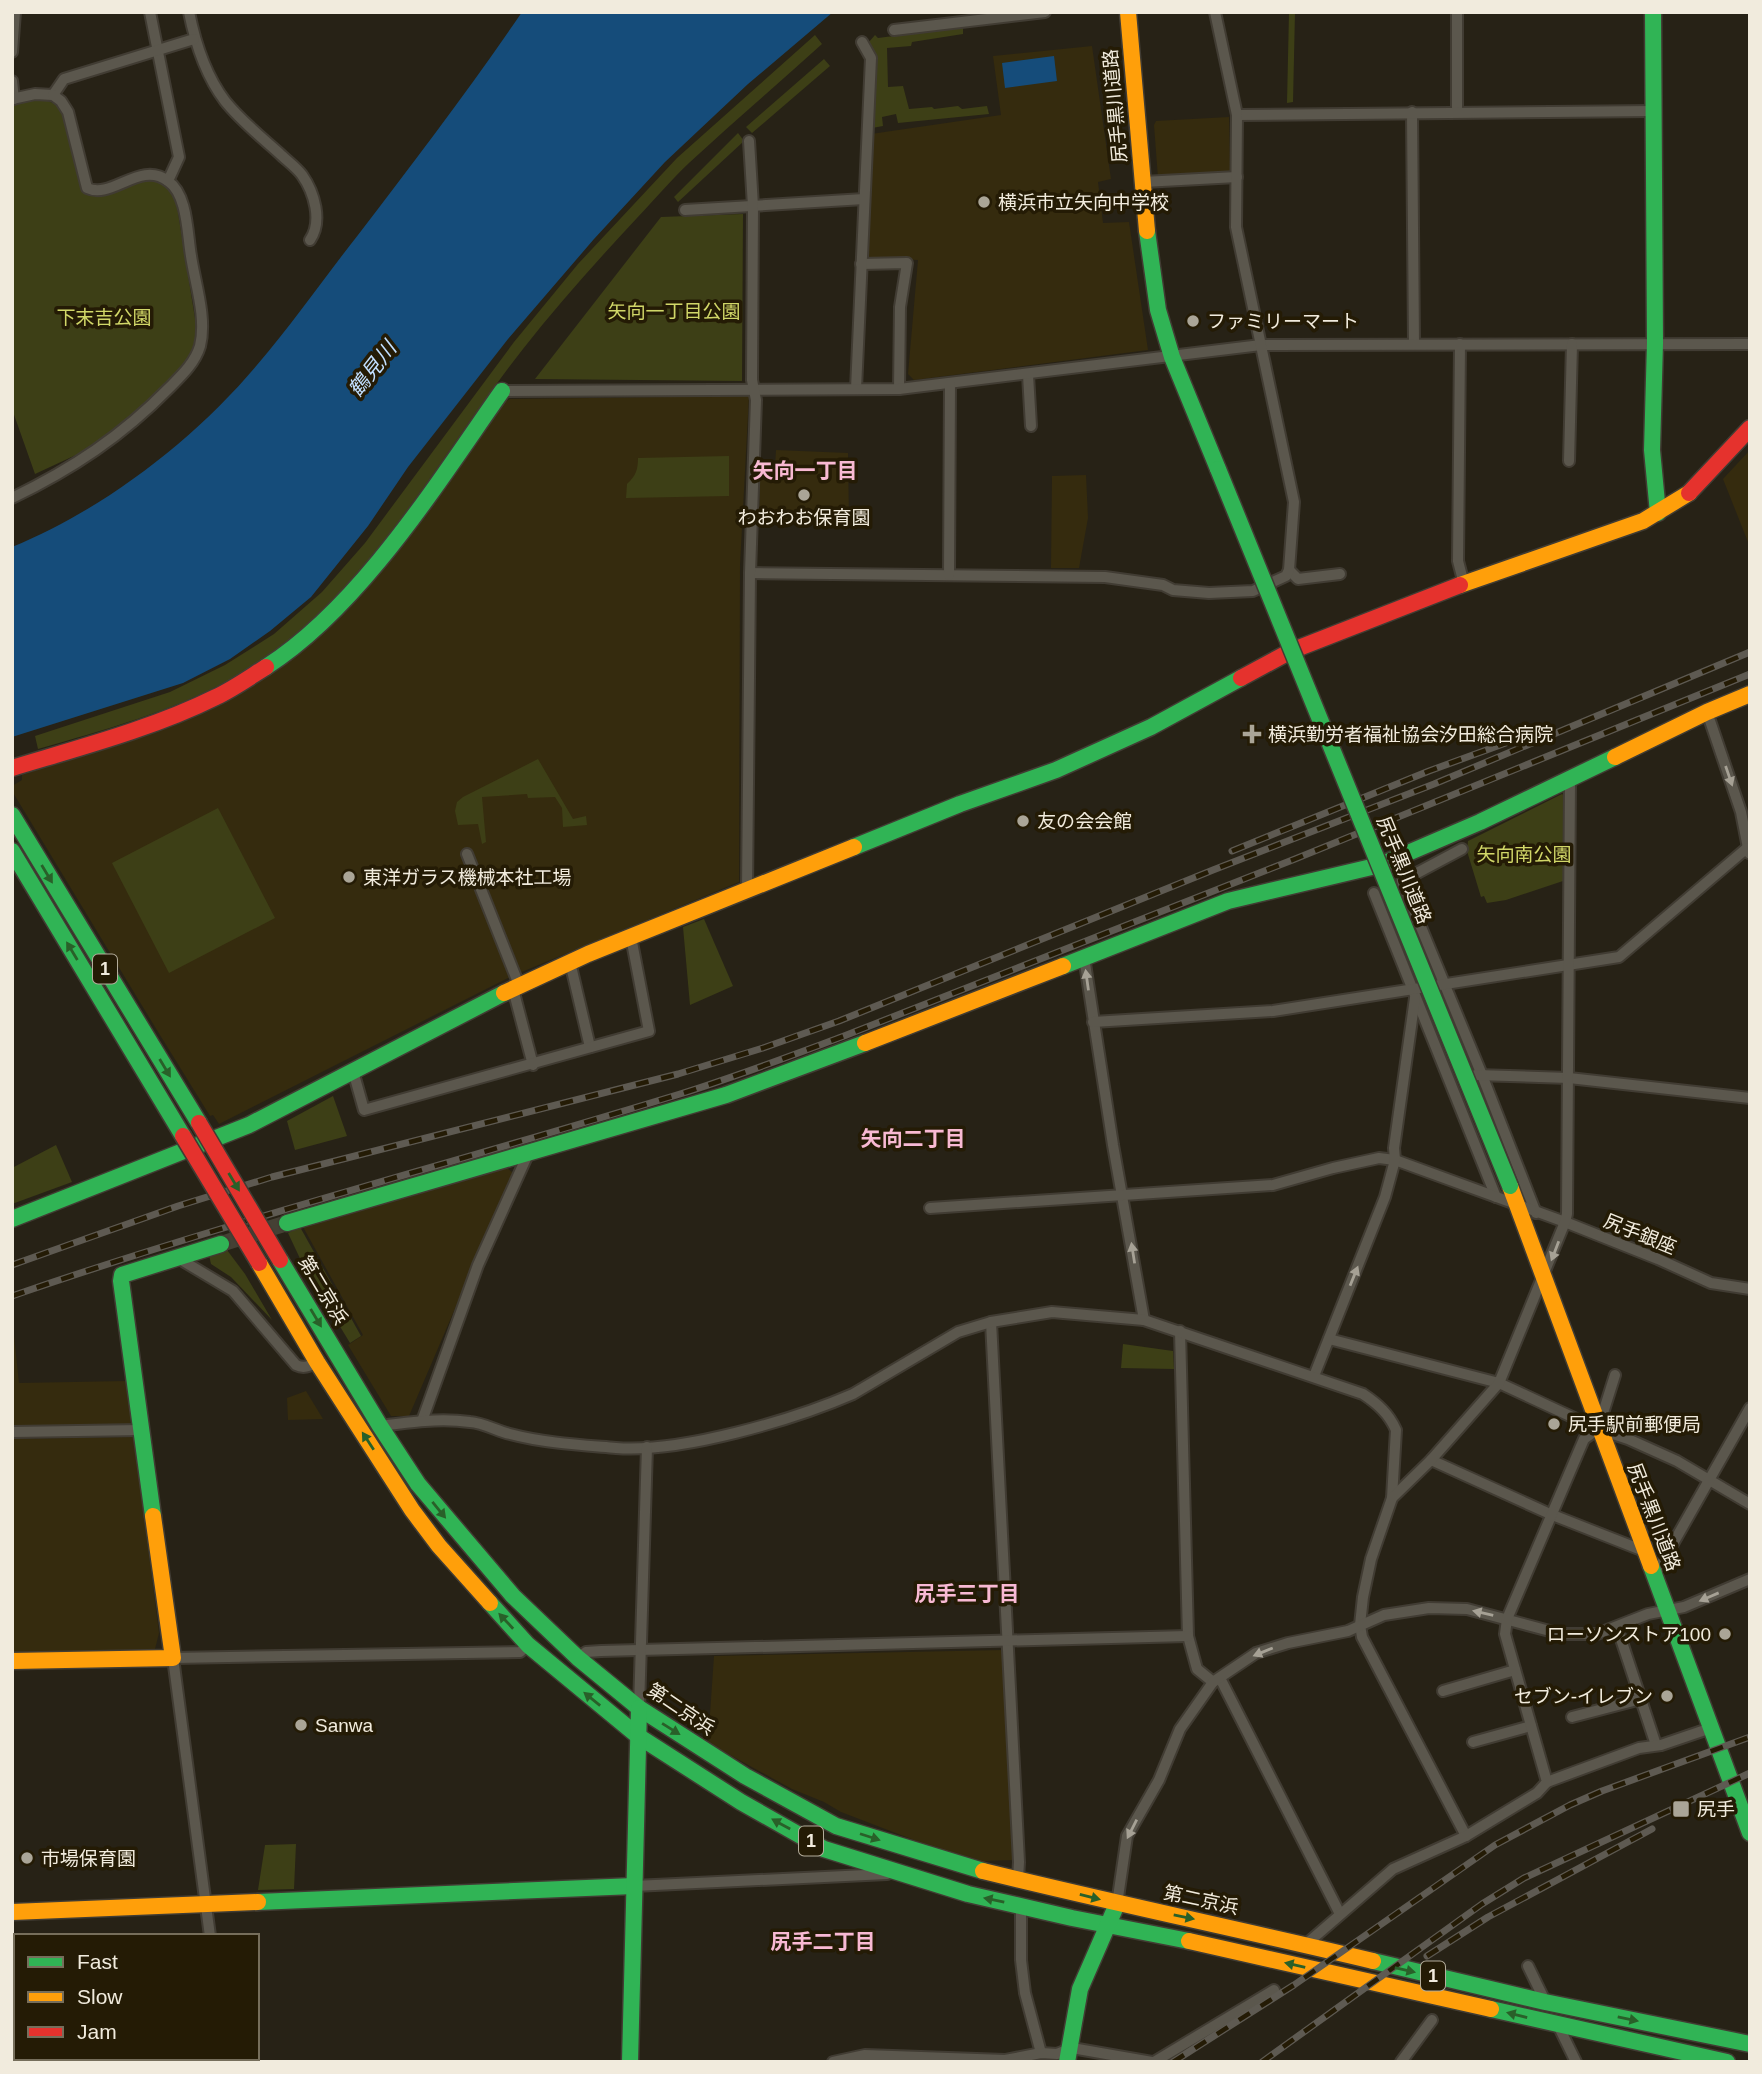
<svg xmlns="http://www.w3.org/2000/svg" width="1762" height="2074" font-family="Arial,'Noto Sans JP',sans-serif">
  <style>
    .built { fill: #352b0e }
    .green { fill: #3d3f16 }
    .water { fill: #154c7a }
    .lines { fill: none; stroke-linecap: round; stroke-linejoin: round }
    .secondary-tunnel { stroke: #454034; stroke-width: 16; stroke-dasharray: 16 8; stroke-linecap: butt }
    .street-casing { stroke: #413c33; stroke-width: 14 }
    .fast-casing { stroke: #413c33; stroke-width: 19 }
    .slow-casing { stroke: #413c33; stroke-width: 19 }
    .jam-casing { stroke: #413c33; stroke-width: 19 }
    .street { stroke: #5b574d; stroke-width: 10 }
    .fast { stroke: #30b455; stroke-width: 16 }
    .slow { stroke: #ff9f0a; stroke-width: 16 }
    .jam { stroke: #e5322d; stroke-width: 16 }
    .rail-casing { stroke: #5e5a52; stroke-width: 7 }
    .rail { stroke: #241b05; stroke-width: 4.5; stroke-dasharray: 13; stroke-linecap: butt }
    .fast-bridge-casing { stroke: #413c33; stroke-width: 19; stroke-linecap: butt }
    .jam-bridge-casing { stroke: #413c33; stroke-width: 19; stroke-linecap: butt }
    .fast-bridge { stroke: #30b455; stroke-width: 16 }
    .jam-bridge { stroke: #e5322d; stroke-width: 16 }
    .oneway { fill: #a6a195 }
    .oneway2 { fill: #296029 }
    .poi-dot { fill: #aaa597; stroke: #241b05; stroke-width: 2.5 }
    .labels { text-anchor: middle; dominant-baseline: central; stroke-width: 7; stroke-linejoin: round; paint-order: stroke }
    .shield { fill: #241b05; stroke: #b4ad9c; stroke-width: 2 }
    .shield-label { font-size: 18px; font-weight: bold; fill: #f1ebdd }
    .street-label { font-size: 19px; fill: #f1ebdd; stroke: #241b05 }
    .poi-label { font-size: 19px; fill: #f1ebdd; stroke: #241b05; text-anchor: start }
    .park-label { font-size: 19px; fill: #d1d768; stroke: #241b05 }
    .water-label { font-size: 21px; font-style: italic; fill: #c1dfff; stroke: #241b05 }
    .neighbourhood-label { font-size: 21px; font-weight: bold; fill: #f8b9d3; stroke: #241b05 }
  </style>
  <rect width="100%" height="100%" fill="#272216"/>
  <!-- built -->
  <g class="built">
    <path d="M 1092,46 L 1111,179 L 1098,182 L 1103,223 L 1129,222 L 1148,350 L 914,380 L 908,374 L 918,260 L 866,258 L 871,134 L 1001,115 L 993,56 Z"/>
    <path d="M 1229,117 L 1230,173 L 1158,178 L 1154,125 L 1156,121 Z"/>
    <path d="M 749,396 L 740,565 L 739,882 L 512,976 L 219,1124 L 213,1115 L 210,1116 L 155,1027 L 12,791 L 12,786 L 22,780 L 22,775 L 187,717 L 339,615 L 365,588 L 391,557 L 502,403 L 510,399 Z"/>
    <path d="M 776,450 L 848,453 L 849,523 L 759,523 L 760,468 L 775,467 Z"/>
    <path d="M 1750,450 L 1750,547 L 1723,479 Z"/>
    <path d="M 1086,475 L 1088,518 L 1079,568 L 1051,568 L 1052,476 Z"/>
    <path d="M 507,1168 L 513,1173 L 409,1416 L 391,1416 L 348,1345 L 363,1335 L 303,1227 Z"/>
    <path d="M 12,1317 L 19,1383 L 127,1381 L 131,1425 L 12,1427 Z"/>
    <path d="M 306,1391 L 323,1419 L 288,1420 L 287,1398 Z"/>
    <path d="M 134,1437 L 159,1633 L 155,1649 L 12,1653 L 12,1439 Z"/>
    <path d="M 1004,1650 L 1007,1714 L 1005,1714 L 1005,1722 L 1007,1723 L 1015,1860 L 981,1861 L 919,1842 L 841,1812 L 824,1802 L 792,1789 L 708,1743 L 714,1656 Z"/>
  </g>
  <!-- green -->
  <g class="green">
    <path d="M 1289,12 L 1295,12 L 1293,102 L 1287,103 Z"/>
    <path d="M 963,27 L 963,34 L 912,42 L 911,46 L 887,48 L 888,87 L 903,86 L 909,109 L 932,107 L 934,109 L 958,106 L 962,109 L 987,106 L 989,114 L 898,123 L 896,114 L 882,117 L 883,126 L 872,128 L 876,57 L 869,42 L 875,35 L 878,38 Z"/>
    <path d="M 815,35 L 822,44 C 778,84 732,123 689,163 C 671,180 654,200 637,218 C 597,261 559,303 523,349 C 432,464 364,605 231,679 C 171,712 104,730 38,749 L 35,736 L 170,692 L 225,665 L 274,634 L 322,592 L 365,543 L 514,342 L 578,264 L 677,158 Z"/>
    <path d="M 824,59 L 830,66 L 752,133 L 746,127 Z"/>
    <path d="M 34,99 C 48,99 55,102 63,113 L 80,185 C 101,218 135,167 163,182 C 167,185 171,190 175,194 L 198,337 L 192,358 L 134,416 L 91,448 L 35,474 L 12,409 L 12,104 Z"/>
    <path d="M 738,133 L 744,141 L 678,202 L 674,197 Z"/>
    <path d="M 743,214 L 742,381 L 535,379 L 661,217 Z"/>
    <path d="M 729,456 L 729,496 L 626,498 L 627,484 C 636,476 638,469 638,458 Z"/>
    <path d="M 538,759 L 573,819 L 586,816 L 587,825 L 563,827 L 562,808 L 555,797 L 528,798 L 527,794 L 482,797 L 486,842 L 482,844 L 478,824 L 458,825 L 455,811 L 457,802 L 463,797 Z"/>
    <path d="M 1562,794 L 1565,796 L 1566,880 L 1506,900 L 1487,903 L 1484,896 L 1481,897 L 1467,851 L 1468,841 Z"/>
    <path d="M 218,808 L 275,918 L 169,973 L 112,863 Z"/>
    <path d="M 704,919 L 733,986 L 690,1005 L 683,927 Z"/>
    <path d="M 333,1096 L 347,1136 L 295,1150 L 287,1121 Z"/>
    <path d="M 56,1145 L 72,1182 L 12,1204 L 12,1168 Z"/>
    <path d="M 300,1227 L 361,1336 L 350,1343 L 304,1267 L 288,1233 Z"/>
    <path d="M 227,1250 L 245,1274 L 272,1320 L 231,1277 L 211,1264 L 209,1255 Z"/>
    <path d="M 1123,1344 L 1173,1351 L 1174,1369 L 1121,1368 Z"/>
    <path d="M 296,1844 L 294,1889 L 258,1890 L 265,1845 Z"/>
  </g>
  <!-- water -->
  <g class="water">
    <path d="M 522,12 L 833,12 L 748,84 L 665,162 L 594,239 L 508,339 L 408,467 L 368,526 L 311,597 L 270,631 L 230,659 L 183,683 L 12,737 L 12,547 C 103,510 194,440 257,365 C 293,323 324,278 358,235 C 414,162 470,88 522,12 Z"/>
    <path d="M 1054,56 L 1057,81 L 1005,88 L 1002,63 Z"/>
  </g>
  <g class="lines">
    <!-- secondary-tunnel -->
    <path class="secondary-tunnel" d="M 221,1244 L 287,1223"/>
    <!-- street casing -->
    <g class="street-casing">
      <g id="street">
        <path d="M 150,12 L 179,157 L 168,181"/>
        <path d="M 189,12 C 195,42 206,76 225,101 C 240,120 260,136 279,153 C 286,160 296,167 302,175 C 314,192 323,221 310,240"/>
        <path d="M 894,30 L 1045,12"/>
        <path d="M 12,52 L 15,12"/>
        <path d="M 12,81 L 14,99"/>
        <path d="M 12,99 L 35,94 L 53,95 L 64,79 L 194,39"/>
        <path d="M 1412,112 L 1414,343"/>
        <path d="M 1457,112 L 1457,12"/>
        <path d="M 1237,115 L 1653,111"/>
        <path d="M 1143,182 L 1237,177"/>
        <path d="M 685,210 L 864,199"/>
        <path d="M 861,264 L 907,263 L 900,307 L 899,389"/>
        <path d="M 1460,344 L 1458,561 L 1464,584"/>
        <path d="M 1028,375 L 1031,426"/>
        <path d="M 856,389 L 871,58 L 862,42"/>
        <path d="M 502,391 L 899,389 L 1261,345 L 1750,344"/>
        <path d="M 1569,461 L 1572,344"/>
        <path d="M 12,498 C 72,469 122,436 169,388 C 181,376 195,363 200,346 C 207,318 195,283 191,256 C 187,234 188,195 168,181 C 140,160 112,200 87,188 L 68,112 L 61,101 L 53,95"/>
        <path d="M 1289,570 L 1298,579 L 1340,574"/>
        <path d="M 750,573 L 1105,577 L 1163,585 L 1173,590 L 1209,593 L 1253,591 L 1286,576 L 1289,570 L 1294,502 L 1236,227 L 1237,115 L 1215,12"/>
        <path d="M 949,575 L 950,384"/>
        <path d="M 1707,712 L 1741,812 L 1749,853"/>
        <path d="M 1462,849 L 1402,881 L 1482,1075 L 1536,1213"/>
        <path d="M 467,854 L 519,985"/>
        <path d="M 747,891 L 750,573 L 756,400 L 752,380 L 753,206 L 749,141"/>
        <path d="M 1374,893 L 1496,1197"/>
        <path d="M 1084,957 L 1113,1145 L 1144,1320"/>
        <path d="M 570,962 L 590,1047"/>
        <path d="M 513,989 L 533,1065"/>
        <path d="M 1093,1022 L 1273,1011 L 1619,957 L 1747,848"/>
        <path d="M 353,1071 L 364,1110 L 649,1031 L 631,937"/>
        <path d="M 1476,1075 L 1569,1078 L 1750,1098"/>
        <path d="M 930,1208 L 1273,1185 L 1333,1168 L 1379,1158 L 1395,1160 L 1565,1222 L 1658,1259 L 1711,1283 L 1750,1289"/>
        <path d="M 178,1258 L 233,1291 L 296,1365 C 304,1369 309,1366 317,1362"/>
        <path d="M 991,1322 L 1019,1862 L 1018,1879"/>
        <path d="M 1180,1331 L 1188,1636 L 1197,1669 L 1213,1682"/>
        <path d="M 1329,1339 L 1499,1383 L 1598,1429 L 1628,1439 L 1677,1461 L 1750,1504"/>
        <path d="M 1314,1376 L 1385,1197 L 1395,1160 L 1394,1148 L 1415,998"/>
        <path d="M 422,1421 L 478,1265 L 528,1154"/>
        <path d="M 380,1426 C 410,1422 440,1418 470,1422 C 484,1423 497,1431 510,1434 C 544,1443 581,1445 616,1448 C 681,1453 793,1420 853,1394 L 958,1332 L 991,1322 L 1052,1312 L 1144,1320 L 1363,1394 C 1378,1404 1389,1414 1396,1430 L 1392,1498"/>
        <path d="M 12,1432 L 142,1430"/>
        <path d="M 1431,1460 L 1550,1514 L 1644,1551"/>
        <path d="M 1654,1577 L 1750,1408"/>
        <path d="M 1617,1627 L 1656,1745"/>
        <path d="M 578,1658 L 586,1652 L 601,1651 L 1188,1636"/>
        <path d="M 1220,1678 L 1340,1914"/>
        <path d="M 1443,1691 L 1515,1670"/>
        <path d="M 639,1708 L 647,1447"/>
        <path d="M 1572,1717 L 1641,1699"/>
        <path d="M 1473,1742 L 1531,1726"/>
        <path d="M 1547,1782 L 1639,1748 L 1661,1745 L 1711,1728"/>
        <path d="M 1466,1836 L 1362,1637 L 1360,1625 L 1363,1597 L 1371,1559 L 1392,1498 L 1431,1460 L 1499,1383 L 1565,1222 L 1567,1214 L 1570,778"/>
        <path d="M 634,1886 L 887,1874"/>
        <path d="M 1117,1904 L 1127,1836 L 1159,1780 L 1180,1729 L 1213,1682 L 1256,1653 L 1288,1643 L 1348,1631 L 1384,1615 L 1429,1608 L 1467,1609 L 1561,1634 L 1597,1634 L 1648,1614 L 1684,1607 L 1750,1579"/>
        <path d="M 1021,1906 L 1021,1960 L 1025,1993 L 1041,2053"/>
        <path d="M 210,1936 L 173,1658 L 520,1652 L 528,1645"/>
        <path d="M 1304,1946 L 1393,1869 L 1466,1836 L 1537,1793 L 1547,1782 L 1505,1634 L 1507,1619 L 1584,1439 L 1598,1429 L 1615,1375"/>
        <path d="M 1528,1966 L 1545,2001"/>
        <path d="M 1558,2025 L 1576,2062"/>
        <path d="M 225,2058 L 226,2062"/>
        <path d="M 833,2062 L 865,2055 L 1005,2060 L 1041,2053 L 1057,2054 L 1072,2048 L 1152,2062"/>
        <path d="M 1154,2062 L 1274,1990"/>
        <path d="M 1401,2062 L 1432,2020"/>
      </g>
    </g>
    <!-- fast casing -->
    <g class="fast-casing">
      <g id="fast">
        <path d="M 1653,12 L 1655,343 L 1652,450 L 1658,513"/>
        <path d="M 1147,231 L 1158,310 L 1172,357 L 1218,469"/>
        <path d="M 266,667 C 361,606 438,482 502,391"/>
        <path d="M 12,815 L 199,1123"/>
        <path d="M 854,847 L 960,804 L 1056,770 L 1151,727 L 1241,678"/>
        <path d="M 12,851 L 183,1136"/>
        <path d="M 1063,966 L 1228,901 L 1380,865 L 1480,822 L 1615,757"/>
        <path d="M 12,1219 L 249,1125 L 504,993"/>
        <path d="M 287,1223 L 726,1095 L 865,1043"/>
        <path d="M 280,1260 L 380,1426 L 418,1484 L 513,1596 L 578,1658 L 639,1708 L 745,1776 L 836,1826 L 983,1871"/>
        <path d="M 153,1516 L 121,1281 L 122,1275 L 221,1244"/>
        <path d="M 1651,1566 L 1750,1833"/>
        <path d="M 490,1603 L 528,1645 L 638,1736 L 741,1802 L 824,1849 L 968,1894 L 1072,1918 L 1189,1941"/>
        <path d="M 258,1902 L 634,1886"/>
        <path d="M 1373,1961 L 1545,2002 L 1750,2044"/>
        <path d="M 1491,2009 L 1727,2062"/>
        <path d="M 630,2062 L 639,1708"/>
        <path d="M 1067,2062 L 1080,1989 L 1117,1904"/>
      </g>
    </g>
    <!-- slow casing -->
    <g class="slow-casing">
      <g id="slow">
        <path d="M 1128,12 L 1147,231"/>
        <path d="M 1460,585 L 1643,521 L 1689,493"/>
        <path d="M 1615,757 L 1707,712 L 1750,694"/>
        <path d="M 504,993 L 588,954 L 854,847"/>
        <path d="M 865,1043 L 1063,966"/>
        <path d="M 1510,1186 L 1651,1566"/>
        <path d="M 259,1263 L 317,1362 L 412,1510 L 439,1546 L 490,1603"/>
        <path d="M 12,1661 L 173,1658 L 153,1516"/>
        <path d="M 983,1871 C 1113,1903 1243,1930 1373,1961"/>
        <path d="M 12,1912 L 258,1902"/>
        <path d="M 1189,1941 L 1491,2009"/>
      </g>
    </g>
    <!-- jam casing -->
    <g class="jam-casing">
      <g id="jam">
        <path d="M 1689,493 L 1750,428"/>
        <path d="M 1241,678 L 1291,651 L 1460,585"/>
        <path d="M 12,768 C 78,748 154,728 216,697 C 233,689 250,677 266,667"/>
      </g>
    </g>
    <!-- street -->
    <use href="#street" class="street"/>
    <!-- fast -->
    <use href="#fast" class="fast"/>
    <!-- slow -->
    <use href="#slow" class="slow"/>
    <!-- jam -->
    <use href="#jam" class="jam"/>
    <!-- rail casing -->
    <g class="rail-casing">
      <g id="rail">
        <path d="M 1232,851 L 1429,771 L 1522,737"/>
        <path d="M 12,1265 L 178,1206 L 272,1177 L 678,1074 L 763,1048 L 839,1021 L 1213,870 L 1434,784 L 1750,652"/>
        <path d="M 12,1296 C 232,1220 458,1162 680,1094 C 735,1077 790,1056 844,1036 L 1295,859 L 1750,674"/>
        <path d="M 1427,1956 L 1488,1917 L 1652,1829"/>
        <path d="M 1173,2062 L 1294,1985 L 1495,1845 L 1570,1805 L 1602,1791 L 1750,1737"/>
        <path d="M 1262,2062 L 1482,1904 L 1524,1878 L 1750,1773"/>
      </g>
    </g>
    <!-- rail -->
    <use href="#rail" class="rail"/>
    <!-- fast-bridge casing -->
    <g class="fast-bridge-casing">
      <path id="fast-bridge" d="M 1218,469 L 1510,1186"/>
    </g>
    <!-- jam-bridge casing -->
    <g class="jam-bridge-casing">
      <g id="jam-bridge">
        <path d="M 199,1123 L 280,1260"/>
        <path d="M 183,1136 L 259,1263"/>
      </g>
    </g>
    <!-- fast-bridge -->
    <use href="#fast-bridge" class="fast-bridge"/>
    <!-- jam-bridge -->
    <use href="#jam-bridge" class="jam-bridge"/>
  </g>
  <!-- one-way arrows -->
  <defs><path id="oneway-solid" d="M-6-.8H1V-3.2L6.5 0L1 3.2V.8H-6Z" transform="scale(1.75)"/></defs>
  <g class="oneway">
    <use href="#oneway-solid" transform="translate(1729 776) rotate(71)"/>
    <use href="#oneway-solid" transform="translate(1087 980) rotate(-98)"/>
    <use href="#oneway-solid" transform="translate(1555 1251) rotate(111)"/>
    <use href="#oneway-solid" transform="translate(1133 1253) rotate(-99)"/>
    <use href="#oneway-solid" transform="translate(1354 1276) rotate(-68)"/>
    <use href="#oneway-solid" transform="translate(1709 1597) rotate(157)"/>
    <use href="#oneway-solid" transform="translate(1483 1613) rotate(-167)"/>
    <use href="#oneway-solid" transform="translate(1263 1652) rotate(158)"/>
    <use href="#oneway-solid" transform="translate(1132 1829) rotate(117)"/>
  </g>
  <g class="oneway2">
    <use href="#oneway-solid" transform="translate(47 874) rotate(59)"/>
    <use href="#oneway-solid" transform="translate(72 951) rotate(-121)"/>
    <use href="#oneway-solid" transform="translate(165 1068) rotate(59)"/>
    <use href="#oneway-solid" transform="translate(234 1182) rotate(59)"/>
    <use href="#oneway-solid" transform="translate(316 1318) rotate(59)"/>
    <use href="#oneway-solid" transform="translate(368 1441) rotate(-123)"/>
    <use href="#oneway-solid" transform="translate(439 1510) rotate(51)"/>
    <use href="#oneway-solid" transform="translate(506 1621) rotate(-133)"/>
    <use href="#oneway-solid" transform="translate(592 1699) rotate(-141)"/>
    <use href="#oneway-solid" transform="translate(671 1729) rotate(32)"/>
    <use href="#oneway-solid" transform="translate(781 1824) rotate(-151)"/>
    <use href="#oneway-solid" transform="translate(870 1837) rotate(18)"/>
    <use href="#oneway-solid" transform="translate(1090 1897) rotate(14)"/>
    <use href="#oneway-solid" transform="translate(994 1900) rotate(-168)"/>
    <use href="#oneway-solid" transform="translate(1184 1917) rotate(11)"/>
    <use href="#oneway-solid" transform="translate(1295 1965) rotate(-167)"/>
    <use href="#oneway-solid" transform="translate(1405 1970) rotate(13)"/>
    <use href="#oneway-solid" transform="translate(1517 2015) rotate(-166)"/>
    <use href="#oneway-solid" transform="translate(1628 2019) rotate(12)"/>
  </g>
  <!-- markers -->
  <g class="poi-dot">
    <circle cx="984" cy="202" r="7"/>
    <circle cx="1193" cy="321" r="7"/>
    <circle cx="804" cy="495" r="7"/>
    <path d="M1248.5 723.5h7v7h7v7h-7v7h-7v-7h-7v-7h7z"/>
    <circle cx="1023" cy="821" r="7"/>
    <circle cx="349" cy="877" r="7"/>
    <circle cx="1554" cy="1424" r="7"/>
    <circle cx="1725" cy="1634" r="7"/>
    <circle cx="1667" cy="1696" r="7"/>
    <circle cx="301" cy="1725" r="7"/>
    <rect x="1672" y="1800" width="18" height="18" rx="3.5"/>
    <circle cx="27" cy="1858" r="7"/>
  </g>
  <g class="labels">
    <!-- shield labels -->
    <g class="shield">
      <rect x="93" y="954.5" width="24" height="29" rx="5"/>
      <rect x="799" y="1826.5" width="24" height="29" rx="5"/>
      <rect x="1421" y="1961.5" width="24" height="29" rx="5"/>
    </g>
    <g class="shield-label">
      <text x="105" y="969">1</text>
      <text x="811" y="1841">1</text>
      <text x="1433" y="1976">1</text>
    </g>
    <!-- street labels -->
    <g class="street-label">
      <text transform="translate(1115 106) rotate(-95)">尻手黒川道路</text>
      <text transform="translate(1404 870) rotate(68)">尻手黒川道路</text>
      <text transform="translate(1640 1234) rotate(22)">尻手銀座</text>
      <text transform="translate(323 1290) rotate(59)">第二京浜</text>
      <text transform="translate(1654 1517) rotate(69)">尻手黒川道路</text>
      <text transform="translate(681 1709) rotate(34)">第二京浜</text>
      <text transform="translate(1201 1900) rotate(12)">第二京浜</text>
    </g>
    <!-- poi labels -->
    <g class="poi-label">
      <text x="998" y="202">横浜市立矢向中学校</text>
      <text x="1207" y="321">ファミリーマート</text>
      <text x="804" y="517" text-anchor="middle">わおわお保育園</text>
      <text x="1268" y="734">横浜勤労者福祉協会汐田総合病院</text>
      <text x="1037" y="821">友の会会館</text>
      <text x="363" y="877">東洋ガラス機械本社工場</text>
      <text x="1568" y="1424">尻手駅前郵便局</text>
      <text x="1711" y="1634" text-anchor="end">ローソンストア100</text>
      <text x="1653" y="1696" text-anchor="end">セブン-イレブン</text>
      <text x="315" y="1725">Sanwa</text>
      <text x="1697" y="1809">尻手</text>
      <text x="41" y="1858">市場保育園</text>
    </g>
    <!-- park labels -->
    <g class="park-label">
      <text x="674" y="311">矢向一丁目公園</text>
      <text x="104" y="317">下末吉公園</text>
      <text x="1524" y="854">矢向南公園</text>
    </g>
    <!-- water labels -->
    <g class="water-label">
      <text transform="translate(372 369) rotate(-52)">鶴見川</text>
    </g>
    <!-- neighbourhood labels -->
    <g class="neighbourhood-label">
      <text x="805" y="470">矢向一丁目</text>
      <text x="913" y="1138">矢向二丁目</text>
      <text x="967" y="1593">尻手三丁目</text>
      <text x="823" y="1941">尻手二丁目</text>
    </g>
  </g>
  <!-- border -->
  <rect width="1762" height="2074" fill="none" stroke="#f1ebdd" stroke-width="28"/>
  <!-- legend -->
  <rect x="14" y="1934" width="245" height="126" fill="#241b05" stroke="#766e5b" stroke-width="2"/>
  <rect x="28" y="1957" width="35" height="10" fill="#30b455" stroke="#766e5b" stroke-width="2"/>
  <text x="77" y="1969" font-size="21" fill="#f1ebdd">Fast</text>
  <rect x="28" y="1992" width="35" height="10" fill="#ff9f0a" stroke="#766e5b" stroke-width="2"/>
  <text x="77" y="2004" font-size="21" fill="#f1ebdd">Slow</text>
  <rect x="28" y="2027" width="35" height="10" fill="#e5322d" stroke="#766e5b" stroke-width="2"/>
  <text x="77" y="2039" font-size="21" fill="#f1ebdd">Jam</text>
</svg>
